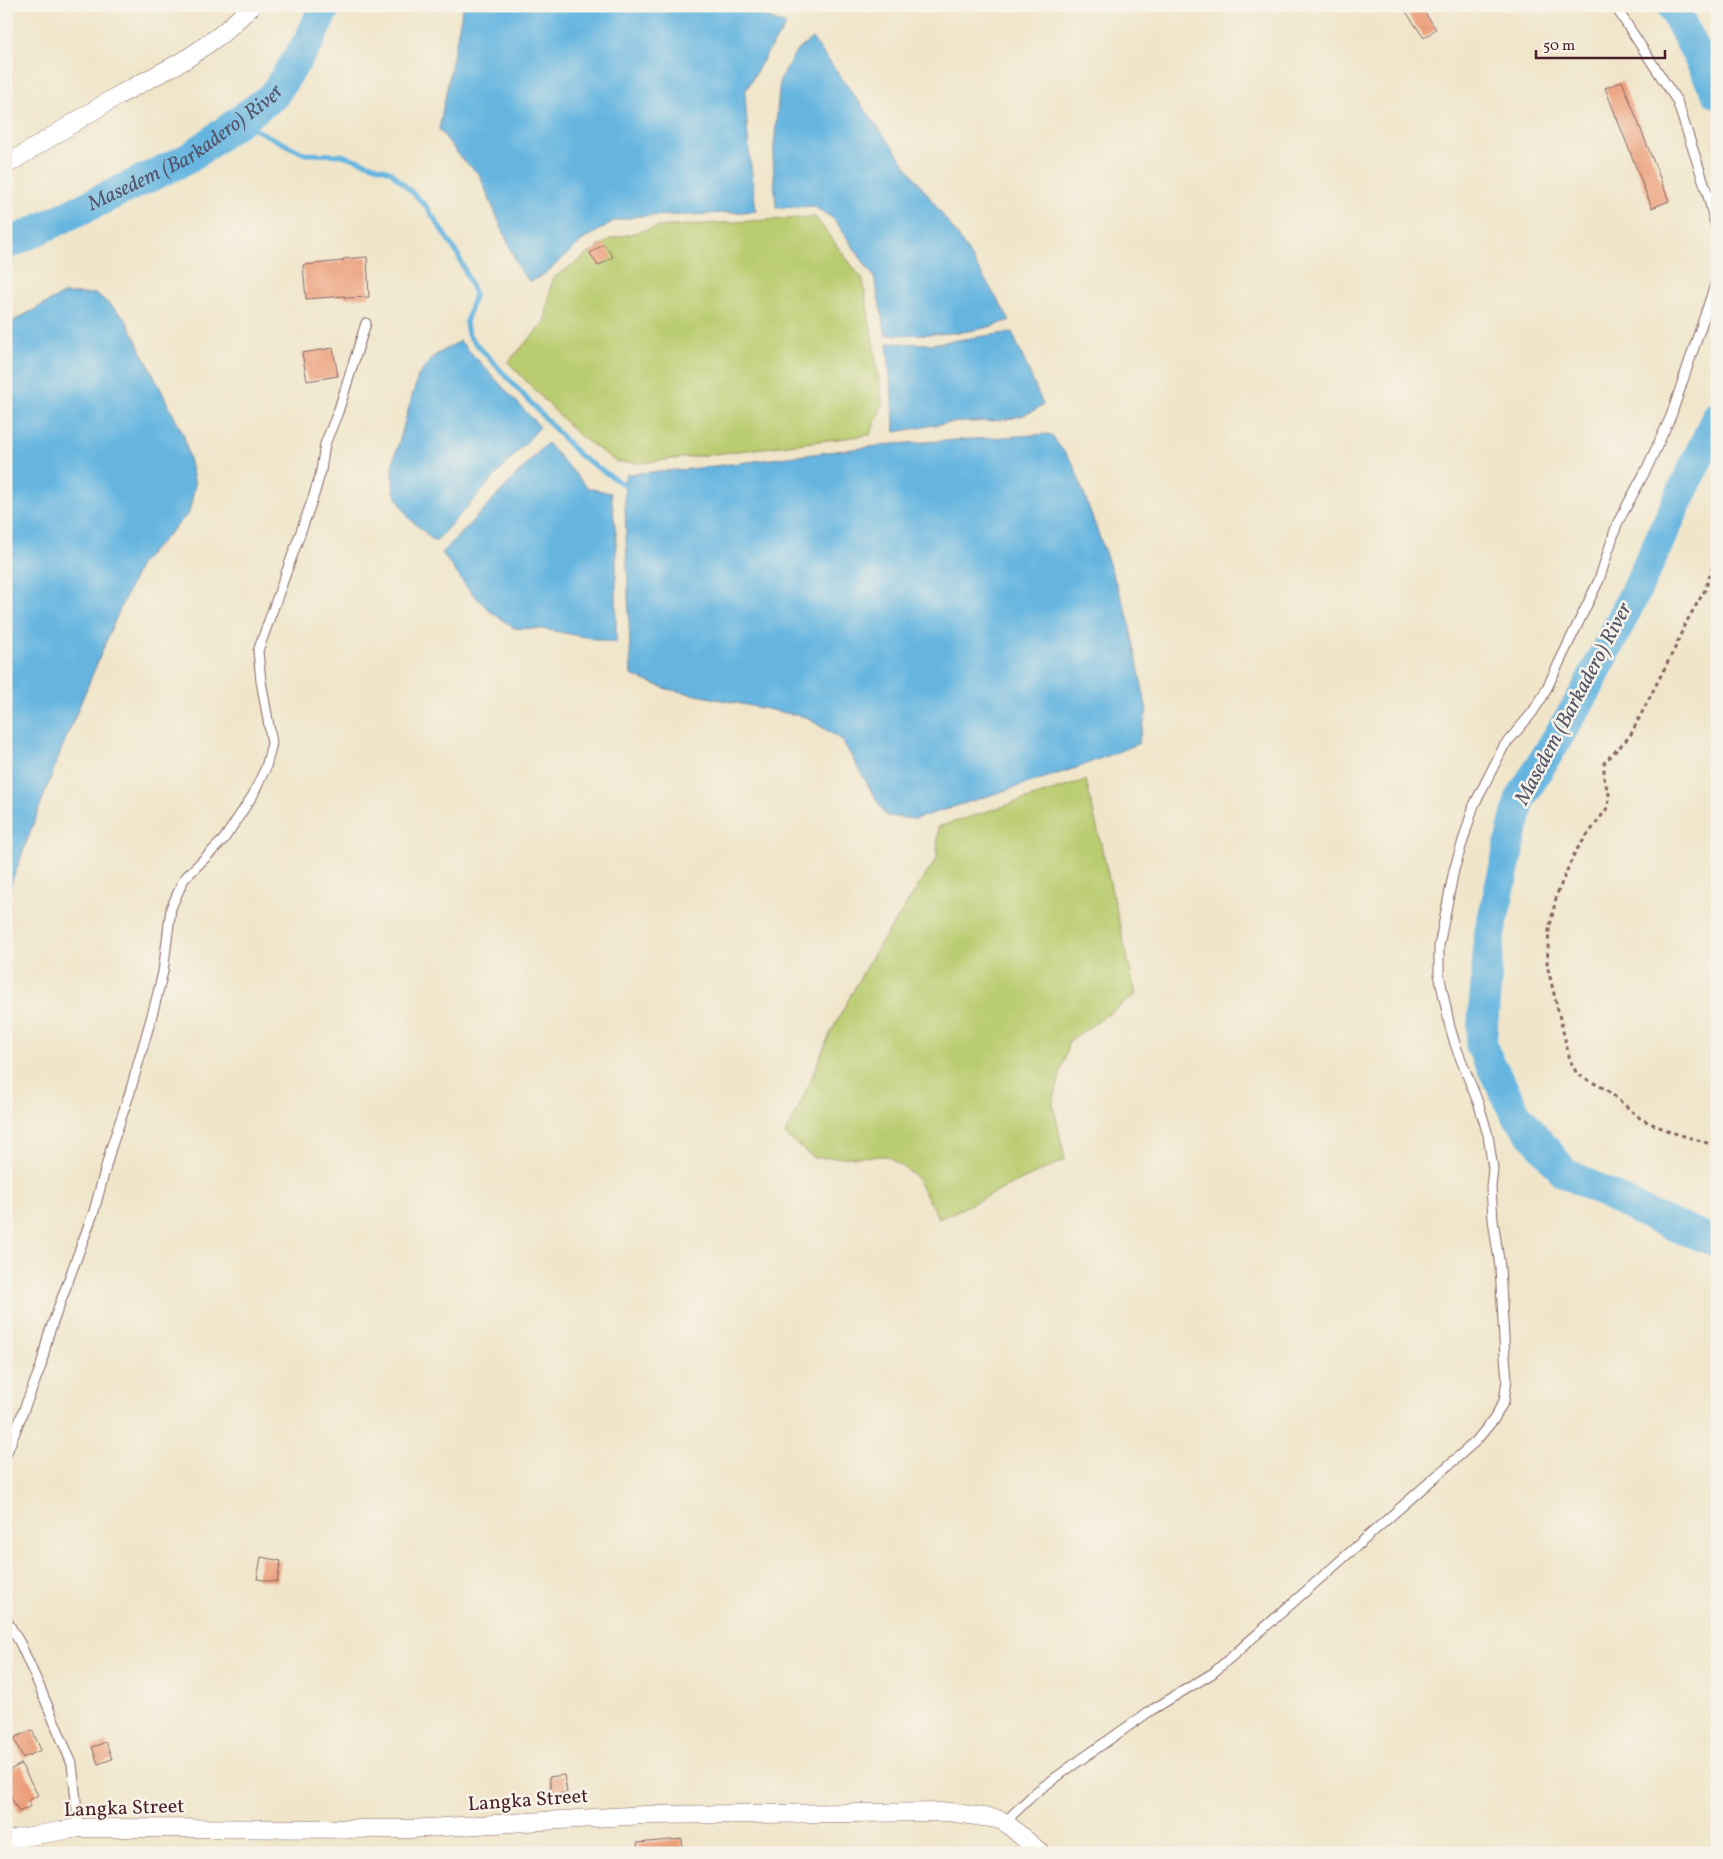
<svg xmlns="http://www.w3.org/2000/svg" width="1723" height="1859" font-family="Vollkorn,serif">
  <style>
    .green { fill: #bacc70; stroke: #82764e }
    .water { fill: #65b5e0; stroke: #586a86 }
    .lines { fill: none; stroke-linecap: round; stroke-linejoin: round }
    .stream { stroke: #65b5e0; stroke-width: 5 }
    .river { stroke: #65b5e0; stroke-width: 31 }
    .building { fill: #eb9e79 }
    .lane-casing { stroke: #846462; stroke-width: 11 }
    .street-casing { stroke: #846462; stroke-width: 19 }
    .path { stroke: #846462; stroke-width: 3; stroke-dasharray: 4 4; stroke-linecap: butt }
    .lane { stroke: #fff; stroke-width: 9 }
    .street { stroke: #fff; stroke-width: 18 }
    .labels { text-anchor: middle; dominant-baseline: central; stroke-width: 5; stroke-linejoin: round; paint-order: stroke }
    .street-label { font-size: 20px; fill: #4a1f2b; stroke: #f7f3e8 }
    .water-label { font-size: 21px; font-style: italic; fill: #53546a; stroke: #f7f3e8 }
  </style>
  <rect width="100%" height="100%" fill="#f7f3e8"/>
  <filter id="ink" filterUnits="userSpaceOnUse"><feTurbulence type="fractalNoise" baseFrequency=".02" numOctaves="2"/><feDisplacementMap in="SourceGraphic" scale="10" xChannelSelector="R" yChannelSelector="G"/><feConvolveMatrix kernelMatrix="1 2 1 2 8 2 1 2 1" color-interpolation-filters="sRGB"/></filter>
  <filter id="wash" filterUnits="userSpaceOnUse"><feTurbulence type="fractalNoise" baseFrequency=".0096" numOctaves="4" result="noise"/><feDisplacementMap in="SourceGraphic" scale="20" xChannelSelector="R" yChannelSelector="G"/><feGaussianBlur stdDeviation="1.12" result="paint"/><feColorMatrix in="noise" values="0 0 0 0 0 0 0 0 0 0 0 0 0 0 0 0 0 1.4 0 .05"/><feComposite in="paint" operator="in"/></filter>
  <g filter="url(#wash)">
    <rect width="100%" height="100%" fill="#f0e5c9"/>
    <!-- green -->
    <g class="green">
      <path d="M 815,217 L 863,280 L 883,404 L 870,435 L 641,463 L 616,462 L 576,433 L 508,362 L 545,322 L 552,279 L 610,239 L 658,227 Z"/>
      <path d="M 1086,780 L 1136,995 L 1069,1041 L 1053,1103 L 1065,1160 L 939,1219 L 915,1176 L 887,1156 L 814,1158 L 785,1135 L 806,1091 L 829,1036 L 868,963 L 937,858 L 938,827 Z"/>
      <path d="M 73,1843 L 80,1853 L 6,1853 L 18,1847 Z"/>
    </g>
    <!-- water -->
    <g class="water">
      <path d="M 463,6 L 740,6 L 786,25 L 767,53 L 745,92 L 748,140 L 756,211 L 691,215 L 639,216 L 614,221 L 583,240 L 546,273 L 530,282 L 519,269 L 479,174 L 461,158 L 439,129 Z"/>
      <path d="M 812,38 L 958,236 L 1010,320 C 971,336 928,334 886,335 L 874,277 L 834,219 L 813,206 L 776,208 L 773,158 L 780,80 L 795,53 Z"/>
      <path d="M 63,294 L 97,294 L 125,318 L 184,436 L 195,485 L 189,513 L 140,564 L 112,627 L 58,758 L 6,897 L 6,325 Z"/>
      <path d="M 1012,332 L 1043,405 C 1015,425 981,420 949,423 C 931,425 913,429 895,432 L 887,343 L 931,344 Z"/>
      <path d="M 460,341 L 540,427 L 435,542 L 409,518 L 394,492 L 392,466 L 418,376 L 434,356 Z"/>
      <path d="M 1050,434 L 1073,463 L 1128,617 L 1147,711 L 1138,744 L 1076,768 L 915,819 L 886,816 L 842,740 L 806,717 L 667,689 L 631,675 L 624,480 L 627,474 L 690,469 L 894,444 Z"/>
      <path d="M 547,443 L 588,488 L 611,493 L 616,534 L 616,643 L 543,629 L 514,628 L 490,611 L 468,589 L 442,553 Z"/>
    </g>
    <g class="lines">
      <!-- stream -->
      <path class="stream" d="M 244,124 L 305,154 L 342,155 L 390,171 L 426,206 L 458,255 L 475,294 L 466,322 L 468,335 L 579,455 L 624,485"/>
      <!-- river -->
      <g class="river">
        <path d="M 1672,6 L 1717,93"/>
        <path id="s1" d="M 6,245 L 189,158 L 273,96 L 309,41 L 325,6"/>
        <path d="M 1717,417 L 1640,582 L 1586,691 L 1520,799 L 1490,931 L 1481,1046 L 1516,1114 L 1564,1172 L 1655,1218 L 1717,1242"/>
      </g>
    </g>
    <g id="blocks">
      <!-- building -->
      <g class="building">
        <path d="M 1402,6 L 1420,6 L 1436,29 L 1424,38 Z"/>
        <path d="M 1622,81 L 1669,201 L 1652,208 L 1605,88 Z"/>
        <path d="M 604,244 L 613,257 L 598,266 L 590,253 Z"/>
        <path d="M 367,257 L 369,297 L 345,298 L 345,296 L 306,299 L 303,265 L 343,261 L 343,259 Z"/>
        <path d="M 333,348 L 338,376 L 307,381 L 302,353 Z"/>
        <path d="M 261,1557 L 281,1561 L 277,1582 L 257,1579 Z"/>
        <path d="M 32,1730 L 41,1750 L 23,1758 L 14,1738 Z"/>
        <path d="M 106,1742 L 112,1759 L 98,1764 L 92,1747 Z"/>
        <path d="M 21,1764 L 38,1795 L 28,1801 L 31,1806 L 19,1812 L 6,1788 L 6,1772 Z"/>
        <path d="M 564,1775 L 567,1793 L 552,1795 L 549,1777 Z"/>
        <path d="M 682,1839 L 683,1853 L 638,1853 L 637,1843 Z"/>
      </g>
    </g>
  </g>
  <g filter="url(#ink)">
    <use href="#blocks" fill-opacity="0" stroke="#846462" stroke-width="1"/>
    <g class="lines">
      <!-- lane casing -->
      <g class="lane-casing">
        <g id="lane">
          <path d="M 1615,6 L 1677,101 L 1707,192 L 1717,232"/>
          <path d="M 6,1455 L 41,1366 L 48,1336 L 94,1211 L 111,1148 L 130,1092 L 154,1008 L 163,972 L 171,908 L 184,879 L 224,839 L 253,795 L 266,767 L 272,743 L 261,681 L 258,651 L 313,498 L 321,471 L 325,444 L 338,412 L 366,323"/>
          <path d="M 6,1619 L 20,1643 L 38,1683 L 72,1764 L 79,1828"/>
          <path d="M 1005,1822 L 1036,1792 L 1073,1765 L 1150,1711 L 1213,1673 L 1476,1441 L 1494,1419 L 1504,1401 L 1507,1379 L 1505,1357 L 1500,1267 L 1493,1220 L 1491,1187 L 1493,1169 L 1488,1135 L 1479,1105 L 1456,1047 L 1450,1027 L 1439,974 L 1439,946 L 1454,870 L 1474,805 L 1504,746 L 1532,713 L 1543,696 L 1599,580 L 1617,524 L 1647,468 L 1671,416 L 1715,285 L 1717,274"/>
        </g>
      </g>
      <!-- street casing -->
      <g class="street-casing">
        <g id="street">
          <path d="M 6,165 L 117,96 L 185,60 L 223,33 L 252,6"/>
          <path d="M 6,1842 L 18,1838 L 79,1828 L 410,1829 L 645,1815 L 949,1812 L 997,1819 L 1005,1822 L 1041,1853"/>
        </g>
      </g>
      <!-- path -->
      <path class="path" d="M 1717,560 L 1713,566 L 1705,590 L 1684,626 L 1676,646 L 1630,736 L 1604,763 L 1604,779 L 1609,794 L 1608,807 L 1575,852 L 1557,894 L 1549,930 L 1547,965 L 1570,1060 L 1577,1074 L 1607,1090 L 1641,1119 L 1671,1132 L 1717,1146"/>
      <!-- lane -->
      <use href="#lane" class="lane"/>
      <!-- street -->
      <use href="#street" class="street"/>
    </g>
  </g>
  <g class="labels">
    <!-- street labels -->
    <g class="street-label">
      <text transform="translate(528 1801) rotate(-4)">Langka Street</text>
      <text transform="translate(124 1809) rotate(-2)">Langka Street</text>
    </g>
    <!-- water labels -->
    <g class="water-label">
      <text stroke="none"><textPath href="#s1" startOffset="205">Masedem (Barkadero) River</textPath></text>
      <text transform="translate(1574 704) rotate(-62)">Masedem (Barkadero) River</text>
    </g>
  </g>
  <!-- margin -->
  <rect width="1723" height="1859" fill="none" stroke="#f7f3e8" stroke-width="25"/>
  <!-- scale -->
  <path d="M1536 50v8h129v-8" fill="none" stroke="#4a1f2b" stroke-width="2.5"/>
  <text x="1543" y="50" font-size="15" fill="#4a1f2b" stroke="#f7f3e8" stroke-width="4" paint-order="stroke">50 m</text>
</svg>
